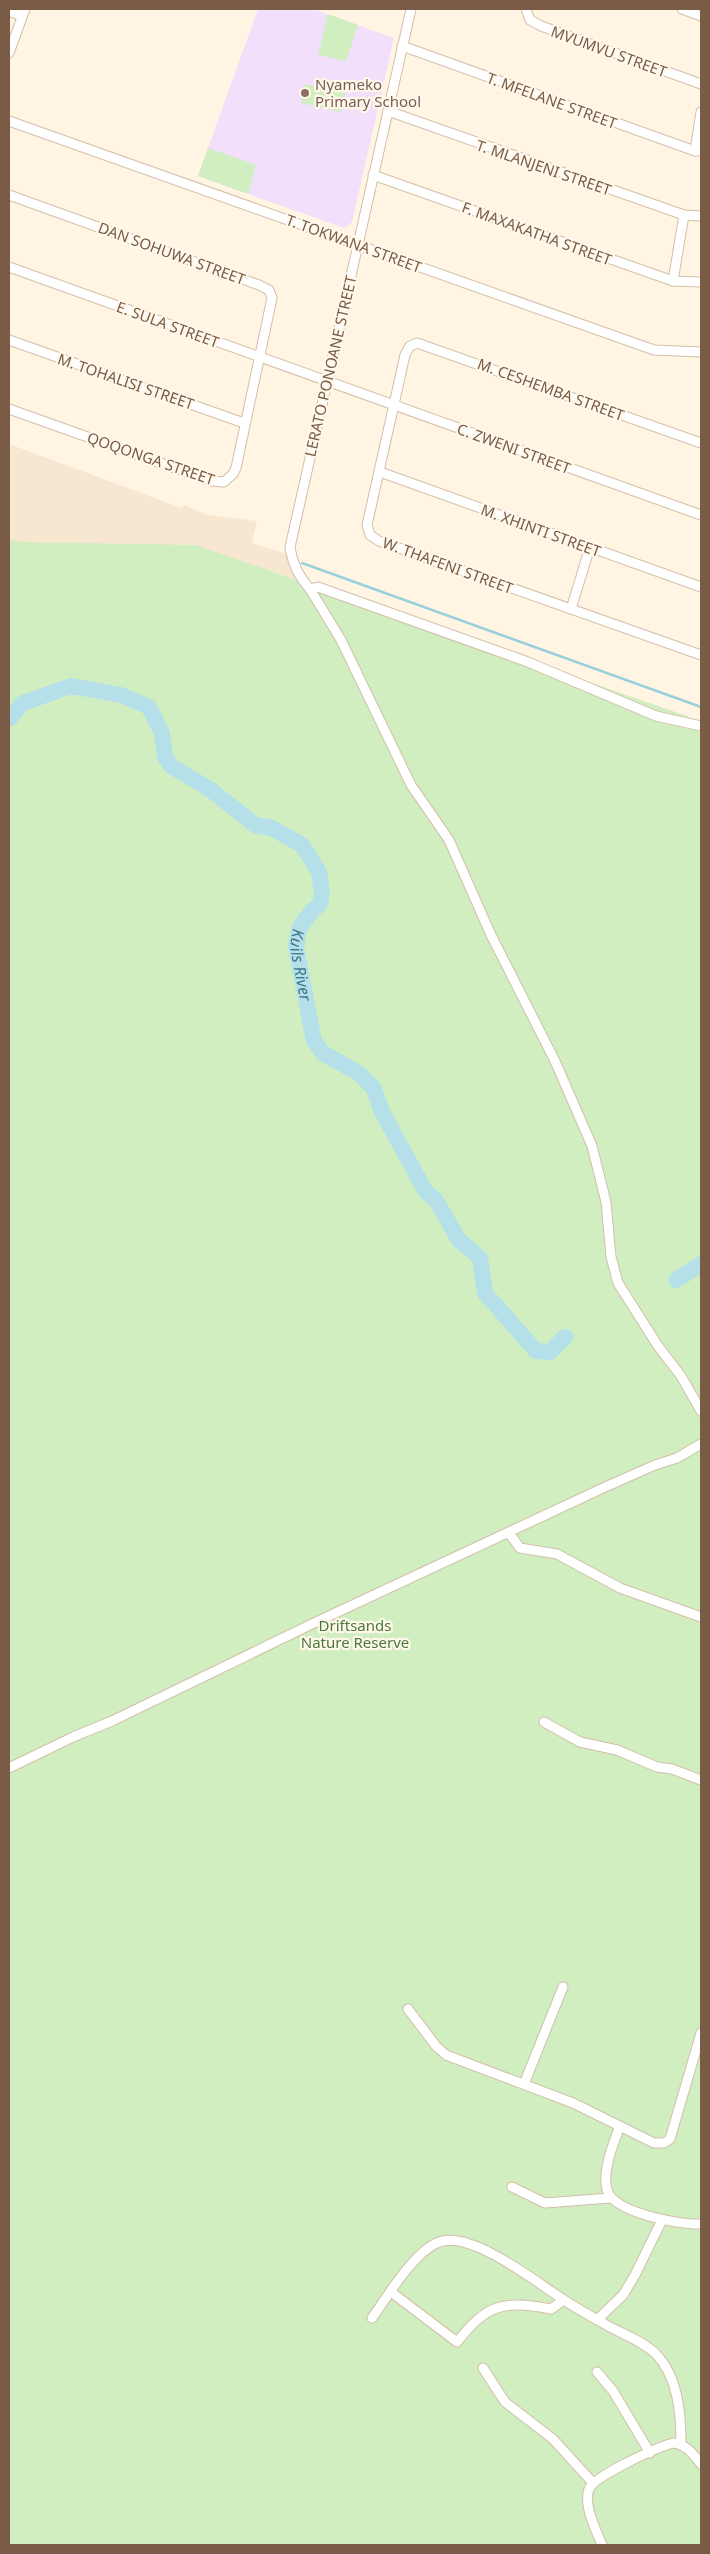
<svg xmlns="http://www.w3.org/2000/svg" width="710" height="2554" font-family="'Noto Sans',sans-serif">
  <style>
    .residential { fill: #f7e7d0 }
    .education { fill: #f2dffb }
    .green { fill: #d0eebf }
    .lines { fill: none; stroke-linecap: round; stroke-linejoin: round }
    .stream { stroke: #9acfdd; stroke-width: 2.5 }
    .river { stroke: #b5e0ea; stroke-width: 16 }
    .minor-casing { stroke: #d3bfaa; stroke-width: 11 }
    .minor { stroke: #fff; stroke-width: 9 }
    .education-dot { fill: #8d6e63; stroke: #fff8eb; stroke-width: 2 }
    .labels { text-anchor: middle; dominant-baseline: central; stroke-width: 4.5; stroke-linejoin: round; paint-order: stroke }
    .street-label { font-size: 15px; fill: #795b46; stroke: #fff8eb }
    .education-label { font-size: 15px; fill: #785e54; stroke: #fff8eb; text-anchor: start }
    .park-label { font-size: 15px; fill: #4a7a3a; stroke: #fff8eb }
    .water-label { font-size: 16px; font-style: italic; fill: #3a7787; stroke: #fff8eb }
  </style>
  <rect width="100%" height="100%" fill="#fff5e2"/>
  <!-- residential -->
  <path class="residential" d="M 9,444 L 182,508 L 184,505 L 208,515 L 257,521 L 252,543 L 290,555 L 305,580 L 9,707 Z"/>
  <!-- education -->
  <path class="education" d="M 258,9 L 313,9 L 394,38 L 352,222 L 344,228 L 198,176 Z"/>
  <!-- green -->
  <g class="green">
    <path d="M 328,14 L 358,25 L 346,61 L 318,55 Z"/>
    <path d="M 305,84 L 345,93 L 340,112 L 301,103 Z"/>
    <path d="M 208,148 L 256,165 L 248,194 L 198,176 Z"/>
    <path d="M 9,539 L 18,542 L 196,545 L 701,721 L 701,2545 L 9,2545 Z"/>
  </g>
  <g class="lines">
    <!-- stream -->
    <path class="stream" d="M 302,563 L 701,707"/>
    <!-- river -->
    <g class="river">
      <path id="s1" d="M 9,719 L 23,703 L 71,686 L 121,695 L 149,707 L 162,733 L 165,757 L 171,766 L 211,790 L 255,825 L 272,828 L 302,845 L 319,872 L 322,893 L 320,904 L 312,911 L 299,929 L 296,947 L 314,1041 L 323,1053 L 360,1074 L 374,1089 L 382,1112 L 426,1192 L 435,1199 L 459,1240 L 480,1258 L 485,1293 L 536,1351 L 550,1352 L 565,1337"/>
      <path d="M 676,1280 L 701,1264"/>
    </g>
    <!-- minor casing -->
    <g class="minor-casing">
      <g id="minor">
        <path d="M 411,9 L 290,547 C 293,565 298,575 310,589 L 318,587 L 528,662 L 656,716 L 701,726"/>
        <path d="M 526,9 L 530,20 L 541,26 L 701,84"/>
        <path d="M 682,9 L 701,16"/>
        <path d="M 9,11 L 22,16"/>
        <path d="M 402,46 L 695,151 L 701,151"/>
        <path d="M 9,53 L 25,9"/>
        <path d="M 388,111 L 684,215 L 701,216"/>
        <path d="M 9,121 L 654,350 L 701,352"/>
        <path d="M 695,151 L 701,112"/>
        <path d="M 373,175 L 673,281 L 701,282"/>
        <path d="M 9,195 L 259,285 L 269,290 L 272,298 L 236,468 L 233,474 L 224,482 L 211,481 L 9,409"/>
        <path d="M 9,267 L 701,515"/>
        <path d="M 673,281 L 684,215"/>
        <path d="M 9,340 L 244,423"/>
        <path d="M 701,443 L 417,343 L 410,346 L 405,355 L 367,525 L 370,535 L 379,541 L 701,655"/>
        <path d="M 380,472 L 701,587"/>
        <path d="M 310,589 L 341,640 L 411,785 L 449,840 L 491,935 L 555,1061 L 592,1146 L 606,1202 L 611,1257 L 618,1283 L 658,1346 L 681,1376 L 701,1411"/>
        <path d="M 571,609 L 590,547"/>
        <path d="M 509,1533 L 520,1548 L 557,1554 L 620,1588 L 701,1617"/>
        <path d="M 544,1722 L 580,1742 L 617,1750 L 657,1767 L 672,1769 L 701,1780"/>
        <path d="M 9,1768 L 73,1737 L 112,1721 L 314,1623 L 603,1488 L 655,1465 L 677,1458 L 701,1444"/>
        <path d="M 408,2009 L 436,2046 L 446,2055 L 573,2103 L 654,2143 L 664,2143 L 670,2139 L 701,2033"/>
        <path d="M 524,2084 L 563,1987"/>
        <path d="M 620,2126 C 613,2144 602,2171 607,2190 C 614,2213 680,2225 701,2224"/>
        <path d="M 512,2187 L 545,2203 L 610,2198"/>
        <path d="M 391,2292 L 457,2342 C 487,2304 503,2300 551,2309 L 564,2300"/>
        <path d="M 372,2318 C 388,2296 417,2246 443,2241 C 475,2234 535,2281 561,2298 C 574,2307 589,2315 603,2323 C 619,2333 642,2340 656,2354 C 678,2377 681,2413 681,2443"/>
        <path d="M 597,2320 L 623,2295 L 635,2275 L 662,2220"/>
        <path d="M 483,2368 L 505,2402 L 553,2439 L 593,2483"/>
        <path d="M 597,2372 L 613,2391 L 650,2453"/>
        <path d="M 602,2545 C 596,2530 583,2505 589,2489 C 594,2476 658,2447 673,2443 C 686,2444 693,2454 701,2464"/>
      </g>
    </g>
    <!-- minor -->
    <use href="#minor" class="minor"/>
  </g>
  <!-- markers -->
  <circle class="education-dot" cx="305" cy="93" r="5"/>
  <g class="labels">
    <!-- street labels -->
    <g class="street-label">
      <text transform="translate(609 51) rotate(20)">MVUMVU STREET</text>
      <text transform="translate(552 100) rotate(20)">T. MFELANE STREET</text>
      <text transform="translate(544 167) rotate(19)">T. MLANJENI STREET</text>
      <text transform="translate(537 233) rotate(20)">F. MAXAKATHA STREET</text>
      <text transform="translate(354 243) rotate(20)">T. TOKWANA STREET</text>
      <text transform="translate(172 253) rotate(20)">DAN SOHUWA STREET</text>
      <text transform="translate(168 324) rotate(20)">E. SULA STREET</text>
      <text transform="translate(330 366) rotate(-77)">LERATO PONOANE STREET</text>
      <text transform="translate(126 381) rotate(19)">M. TOHALISI STREET</text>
      <text transform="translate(551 389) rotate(20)">M. CESHEMBA STREET</text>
      <text transform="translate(514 448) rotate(20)">C. ZWENI STREET</text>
      <text transform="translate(151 458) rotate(19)">QOQONGA STREET</text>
      <text transform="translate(541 530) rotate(20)">M. XHINTI STREET</text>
      <text transform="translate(448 565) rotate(20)">W. THAFENI STREET</text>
    </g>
    <!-- education labels -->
    <g class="education-label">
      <text x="315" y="84">Nyameko<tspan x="315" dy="17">Primary School</tspan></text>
    </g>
    <!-- park labels -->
    <g class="park-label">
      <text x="355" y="1625">Driftsands<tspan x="355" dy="17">Nature Reserve</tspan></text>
    </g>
    <!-- water labels -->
    <g class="water-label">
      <text stroke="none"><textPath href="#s1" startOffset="506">Kuils River</textPath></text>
    </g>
  </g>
  <!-- border -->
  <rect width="710" height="2554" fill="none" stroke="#795b46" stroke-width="20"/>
</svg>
